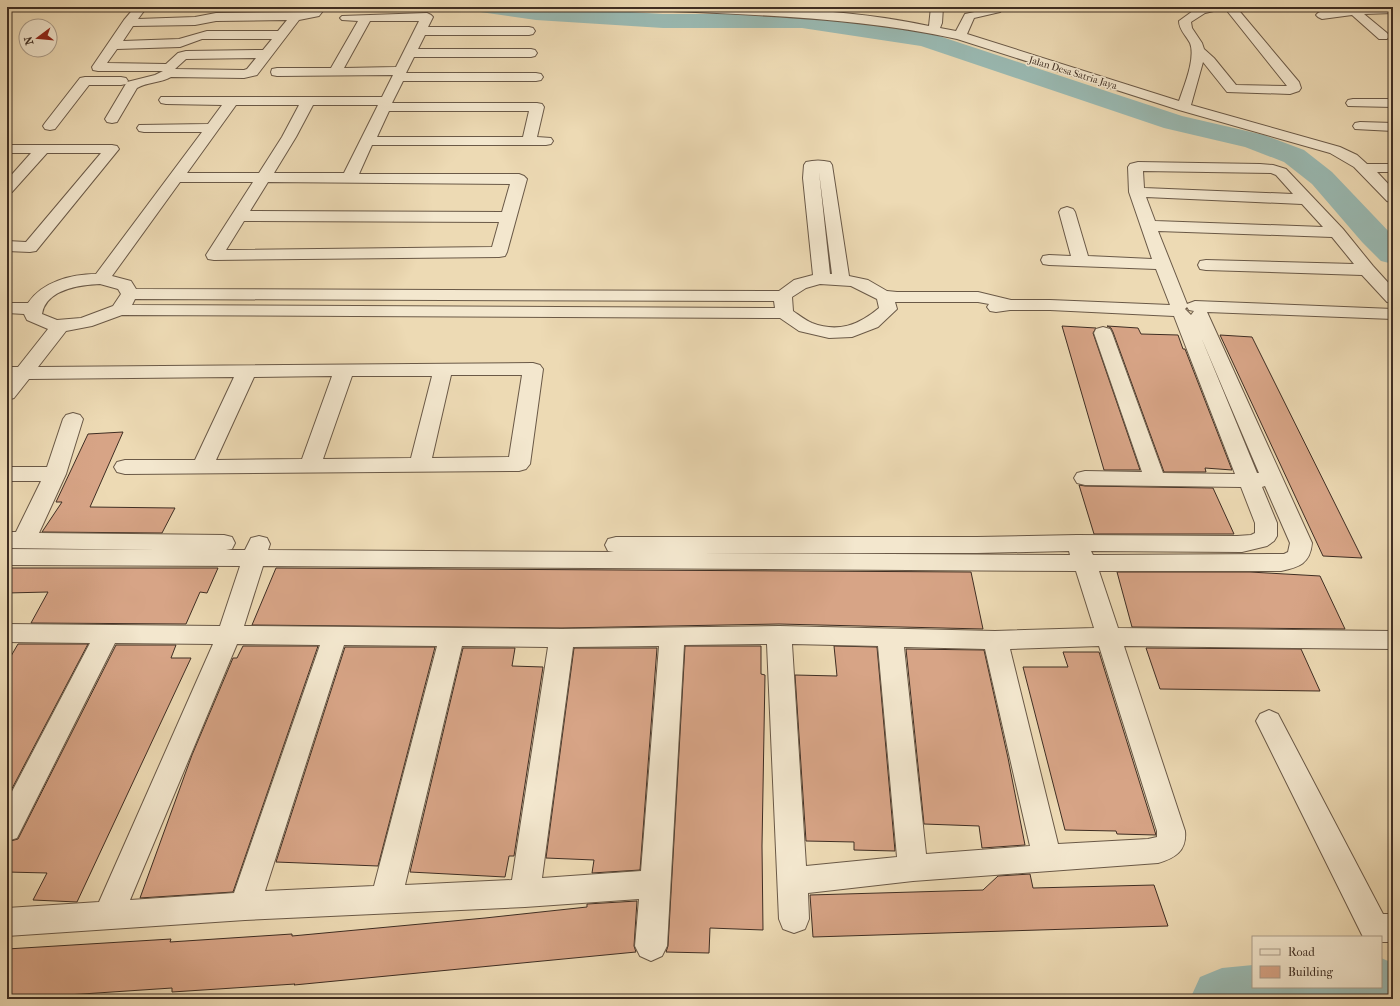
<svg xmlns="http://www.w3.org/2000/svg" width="1400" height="1006" font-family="'IM FELL French Canon',serif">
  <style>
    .green { fill: #bebe89; stroke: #7e7656 }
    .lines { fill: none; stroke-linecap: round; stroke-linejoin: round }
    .river { fill: #9abab3; fill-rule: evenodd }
    .building { fill: #d7a486; stroke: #3f2e23 }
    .minor-casing { stroke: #6a5947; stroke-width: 2 }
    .minor { fill: #f3e7ce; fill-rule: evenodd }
    .labels { text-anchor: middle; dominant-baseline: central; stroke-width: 3.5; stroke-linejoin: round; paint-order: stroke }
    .far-street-label { font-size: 10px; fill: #3f2e23; stroke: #f3e7ce }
  </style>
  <rect width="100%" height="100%" fill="#eddab4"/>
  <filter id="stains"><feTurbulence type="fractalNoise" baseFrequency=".005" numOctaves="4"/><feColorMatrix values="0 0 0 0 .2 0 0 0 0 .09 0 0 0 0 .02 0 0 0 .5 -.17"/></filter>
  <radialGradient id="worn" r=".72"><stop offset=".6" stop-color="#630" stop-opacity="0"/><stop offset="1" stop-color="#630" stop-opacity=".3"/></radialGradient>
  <!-- green -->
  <path class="green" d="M 1393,985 L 1393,999 L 1222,999 L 1268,994 Z"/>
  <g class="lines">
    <!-- river -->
    <g class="river">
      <path d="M 477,7 L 550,7 L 663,14 L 802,14 L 933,34 L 1182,116 L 1264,135 L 1304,150 L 1332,172 L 1393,236 L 1393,264 L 1381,261 L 1362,242 L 1312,184 L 1284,162 L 1245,147 L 1164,128 L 921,46 L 802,28 L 663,28 L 536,20 L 480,12 Z"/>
      <path d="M 1381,958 L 1393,963 L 1393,999 L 1190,999 L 1200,977 L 1222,968 L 1253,965 L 1253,987 L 1381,987 Z"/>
    </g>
  </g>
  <!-- building -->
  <g class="building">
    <path d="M 1062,326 L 1096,328 L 1093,333 L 1140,470 L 1104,470 Z"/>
    <path d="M 1107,326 L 1138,328 L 1141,334 L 1178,335 L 1183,349 L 1185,349 L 1232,470 L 1205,468 L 1206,472 L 1164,472 L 1113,332 L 1111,328 Z"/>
    <path d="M 1220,335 L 1252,337 L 1362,558 L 1323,556 Z"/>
    <path d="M 123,432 L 90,507 L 175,508 L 162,533 L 42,532 L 62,502 L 56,502 L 88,434 Z"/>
    <path d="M 1079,485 L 1085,486 L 1213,488 L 1234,534 L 1094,534 Z"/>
    <path d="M 7,568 L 218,568 L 207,593 L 200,592 L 186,624 L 31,623 L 48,592 L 7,593 Z"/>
    <path d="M 276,568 L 971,572 L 983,629 L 779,624 L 562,628 L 252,625 Z"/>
    <path d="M 1117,572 L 1250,572 L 1320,576 L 1345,629 L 1132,627 Z"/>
    <path d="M 18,644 L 88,644 L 7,798 L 7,663 Z"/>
    <path d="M 116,645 L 176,645 L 171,658 L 191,658 L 77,902 L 33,900 L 47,873 L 7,872 L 7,842 L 18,839 Z"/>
    <path d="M 243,646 L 318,646 L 233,892 L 140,898 L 192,755 L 233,658 L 237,658 Z"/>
    <path d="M 685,646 L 761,646 L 761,674 L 765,675 L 762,846 L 763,930 L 710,928 L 709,953 L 666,952 L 668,946 Z"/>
    <path d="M 834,646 L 877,647 L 895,851 L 854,850 L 854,842 L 806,841 L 795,675 L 837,676 Z"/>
    <path d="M 345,647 L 435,647 L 378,866 L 276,862 Z"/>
    <path d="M 463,648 L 515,648 L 512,666 L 543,667 L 514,856 L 509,856 L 505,877 L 410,872 Z"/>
    <path d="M 574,648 L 657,648 L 640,870 L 592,873 L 594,860 L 546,858 Z"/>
    <path d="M 1146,648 L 1301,649 L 1320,691 L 1160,689 Z"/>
    <path d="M 906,649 L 984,650 L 1008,758 L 1025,845 L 982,848 L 979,826 L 924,824 Z"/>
    <path d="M 1063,652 L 1099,652 L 1156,835 L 1117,834 L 1116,831 L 1065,830 L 1023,667 L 1068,667 Z"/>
    <path d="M 1030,874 L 1033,888 L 1154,885 L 1168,926 L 813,937 L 810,895 L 983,890 L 998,876 Z"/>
    <path d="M 637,901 L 634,946 L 636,952 L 294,985 L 295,984 L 172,992 L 172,988 L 7,999 L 7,949 L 171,939 L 170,942 L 292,934 L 292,936 L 485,918 L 587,907 L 587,904 Z"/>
  </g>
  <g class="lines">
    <!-- minor casing -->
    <g class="minor-casing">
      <g id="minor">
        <path d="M 135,7 L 147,7 L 138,19 L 195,17 L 216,13 L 307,12 L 311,12 L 314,7 L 326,7 L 319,16 L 299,20 L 257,75 L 244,78 L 171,77 C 160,83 148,82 137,88 L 117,122 L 112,123 L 107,122 L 105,119 L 127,82 L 155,75 L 163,71 L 98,71 L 93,70 L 92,67 L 124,20 ZM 287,20 L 278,31 L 207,31 L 179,39 L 123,41 L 133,26 L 195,25 L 216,21 ZM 202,39 L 272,39 L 263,50 L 186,51 L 178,53 L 166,64 L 107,63 L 117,49 L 180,47 ZM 256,58 L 247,69 L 244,70 L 175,69 L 186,59 Z"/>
        <path d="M 645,7 C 739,7 836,6 929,26 L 931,7 L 943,7 L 942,23 L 940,28 L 956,31 L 965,14 L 998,7 L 1002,10 L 1000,12 L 974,18 L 967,34 L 1179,101 C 1184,86 1196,58 1190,43 C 1186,35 1179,30 1179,21 L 1197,8 L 1224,7 L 1222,9 L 1205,13 L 1191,22 L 1192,28 L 1202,43 L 1204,49 L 1214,58 L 1236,85 L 1287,86 L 1224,7 L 1236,7 L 1299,82 L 1301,88 L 1299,91 L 1290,94 L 1227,92 L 1203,62 L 1191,105 L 1340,147 L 1357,155 L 1367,164 L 1393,164 L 1393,172 L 1377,172 L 1393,189 L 1393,203 L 1387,201 L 1354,167 L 1330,153 L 1179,110 L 957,39 C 856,17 754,15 651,10 L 647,9 Z"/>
        <path d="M 1393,7 L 1393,13 L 1364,14 L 1387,33 L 1389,36 L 1387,39 L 1379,39 L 1352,15 L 1322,19 L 1318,17 L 1316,15 L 1318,13 L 1322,11 L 1362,7 Z"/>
        <path d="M 427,13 L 431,15 L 433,17 L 428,27 L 529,27 L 533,28 L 535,31 L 533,34 L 529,35 L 425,35 L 418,49 L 531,49 L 535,50 L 537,53 L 535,56 L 531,57 L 414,57 L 406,73 L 536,73 L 541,74 L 543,77 L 541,80 L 536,81 L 403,81 L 392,103 L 537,103 L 542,104 L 544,107 L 537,137 L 551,138 L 553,141 L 551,144 L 546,145 L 372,145 L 359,174 L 519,174 L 524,176 L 527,179 L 507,252 L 505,256 L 499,257 L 214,260 L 208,259 L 206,255 L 253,182 L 180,182 L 112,276 L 131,281 L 136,289 L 779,291 L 794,280 L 813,275 L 803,178 L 804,165 L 806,162 C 814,160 822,160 830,162 L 832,165 L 849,276 L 868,280 L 887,291 L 897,292 L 978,292 L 1011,300 L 1050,300 L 1170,305 L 1156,269 L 1049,265 L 1043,264 L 1041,260 L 1043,256 L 1049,255 L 1071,256 L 1059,212 L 1061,209 L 1067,207 L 1073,209 L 1075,212 L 1088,256 L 1152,259 L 1129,192 L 1128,167 L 1130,164 L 1138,162 L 1260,164 L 1273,165 L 1286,169 L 1343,229 L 1373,266 L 1393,288 L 1393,303 L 1387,302 L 1362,275 L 1206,270 L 1200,269 L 1198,265 L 1200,261 L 1206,260 L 1354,264 L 1332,237 L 1158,231 L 1187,304 L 1195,301 L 1393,309 L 1393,319 L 1207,312 L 1312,543 C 1310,564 1299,567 1281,571 L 1099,571 L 1118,628 L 1393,631 L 1393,649 L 1124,646 L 1185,831 C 1187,851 1175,858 1158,863 L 913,881 L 808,893 L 809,919 L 805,929 L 794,933 L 783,929 L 779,919 L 767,644 L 684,645 L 667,946 L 662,956 L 651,961 L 640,956 L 635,946 L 639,899 L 525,907 L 245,920 L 7,936 L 7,908 L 99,902 L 213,644 L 115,643 L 17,838 L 7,841 L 7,801 L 90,643 L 7,642 L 7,624 L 220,626 L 240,566 L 7,565 L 7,549 L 157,550 L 7,548 L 7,532 L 16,532 L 41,481 L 7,481 L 7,467 L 47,467 L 63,419 L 66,415 L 73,413 L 80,415 L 83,419 L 66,474 L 39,533 L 224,535 L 232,537 L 235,543 L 232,549 L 226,550 L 245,550 L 251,538 L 259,536 L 267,538 L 270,544 L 268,550 L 614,552 L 608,551 L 605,545 L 608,539 L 616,537 L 977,537 L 1077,535 L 1237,536 L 1251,535 L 1255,533 L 1255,523 L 1241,487 L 1085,485 L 1077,483 L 1074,478 L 1077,473 L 1085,471 L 1142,472 L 1094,333 L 1096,329 L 1103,327 L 1110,329 L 1112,333 L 1163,473 L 1235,474 L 1174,316 L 1050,310 L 1010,310 L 996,312 L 990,311 L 987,307 L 989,304 L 978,302 L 895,302 L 897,309 L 878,327 L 852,337 L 829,338 L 799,331 L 780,318 L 122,315 L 92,326 L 66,331 L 38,367 L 533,363 L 540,365 L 543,369 L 530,464 L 526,469 L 519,471 L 125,474 L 117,472 L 114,467 L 117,462 L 125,460 L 195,460 L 234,377 L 29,379 L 14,398 L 7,400 L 7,381 L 9,379 L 7,379 L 7,367 L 18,367 L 48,329 L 27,320 L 24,314 L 7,313 L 7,303 L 28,303 C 42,282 71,274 96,274 L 202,132 L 144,132 L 139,131 L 137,128 L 139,125 L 208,124 L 222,105 L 166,104 L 161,103 L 159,100 L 161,97 L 382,97 L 393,75 L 277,76 L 272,75 L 271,72 L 272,69 L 277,68 L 331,68 L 358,21 L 342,20 L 340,18 L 342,16 ZM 370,21 L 419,21 L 396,67 L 344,68 ZM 236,105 L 299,105 L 282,137 L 259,173 L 187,173 ZM 313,105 L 378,105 L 344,173 L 274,173 L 296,137 ZM 389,111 L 529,111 L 523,137 L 377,137 ZM 1143,171 L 1271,173 L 1276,175 L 1293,194 L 1144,188 ZM 819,172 L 832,274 L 830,274 ZM 268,182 L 510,184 L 502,212 L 250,211 ZM 1146,197 L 1302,204 L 1323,227 L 1155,221 ZM 244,221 L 499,222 L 492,247 L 226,250 ZM 100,284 L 118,289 L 121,294 L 113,306 L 81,318 L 57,320 L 42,314 C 46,289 80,285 100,284 ZM 820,284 L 851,286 L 877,299 L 879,308 C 859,325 838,333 812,323 C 805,320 799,315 793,311 L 792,297 L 806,288 ZM 135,299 L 774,301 L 775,308 L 132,305 ZM 1187,307 L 1189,310 L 1194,311 L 1191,315 L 1185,309 ZM 1201,337 L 1259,473 L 1257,473 ZM 451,375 L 522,375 L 509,457 L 432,458 ZM 332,376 L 302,459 L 216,460 L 254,377 ZM 352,376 L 432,376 L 411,458 L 323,459 ZM 1265,486 L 1290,543 L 1288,552 L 1284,554 L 1093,555 L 1091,551 L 1242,552 L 1267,546 L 1274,541 L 1277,536 L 1277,523 L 1262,487 ZM 1069,551 L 1070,555 L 698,553 L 977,553 ZM 263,566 L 1076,571 L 1094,628 L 995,631 L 779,626 L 562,629 L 244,626 ZM 237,644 L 320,645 L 234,893 L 130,900 ZM 792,644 L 878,646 L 897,857 L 806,866 ZM 344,645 L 437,646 L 374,886 L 265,891 ZM 462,646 L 548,647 L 512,880 L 405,885 ZM 659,646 L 641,871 L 542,878 L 573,647 ZM 1099,646 L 1157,831 L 1157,837 L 1148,839 L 1058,844 L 1010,649 ZM 904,647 L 985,649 L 1030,846 L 926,854 Z"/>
        <path d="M 85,77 L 121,77 L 126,78 L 128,81 L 126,84 L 121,85 L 89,85 L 55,129 L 50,130 L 45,129 L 43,126 L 45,123 L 80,78 Z"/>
        <path d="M 1353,99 L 1393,99 L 1393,107 L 1348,106 L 1346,103 L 1348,100 Z"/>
        <path d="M 1360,122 L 1393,123 L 1393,131 L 1355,129 L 1353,126 L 1355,123 Z"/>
        <path d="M 7,145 L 112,145 L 117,146 L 119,149 L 36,251 L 30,252 L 7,251 L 7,241 L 26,242 L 101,153 L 47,153 L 12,192 L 7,194 L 7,180 L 31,153 L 7,153 Z"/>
        <path d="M 1269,710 L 1278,714 L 1383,914 L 1393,914 L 1393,942 L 1381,942 L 1381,937 L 1363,937 L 1256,721 L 1260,714 Z"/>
      </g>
    </g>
    <!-- minor -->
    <use href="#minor" class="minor"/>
  </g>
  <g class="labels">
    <!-- far-street labels -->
    <g class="far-street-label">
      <text transform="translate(1073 73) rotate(17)">Jalan Desa Satria Jaya</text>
    </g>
  </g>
  <!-- margin -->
  <rect width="1400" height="1006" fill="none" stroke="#eddab4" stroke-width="24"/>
  <rect x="8" y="8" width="1384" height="990" fill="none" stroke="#3f2e23" stroke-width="2"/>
  <rect x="12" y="12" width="1376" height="982" fill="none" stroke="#3f2e23"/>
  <!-- legend -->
  <rect x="1252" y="936" width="130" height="52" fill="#f3e7ce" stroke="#ab9d8a"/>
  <rect x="1260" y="949" width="20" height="6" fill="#f3e7ce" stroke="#ab9d8a"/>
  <text x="1288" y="956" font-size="12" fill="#3f2e23">Road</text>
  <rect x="1260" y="966" width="20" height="12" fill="#d7a486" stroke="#ab9d8a"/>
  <text x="1288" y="976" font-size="12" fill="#3f2e23">Building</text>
  <!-- north arrow -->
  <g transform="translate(38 38) rotate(254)"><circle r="19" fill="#f3e7ce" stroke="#ab9d8a"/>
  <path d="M0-3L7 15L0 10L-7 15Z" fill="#8f2418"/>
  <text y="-6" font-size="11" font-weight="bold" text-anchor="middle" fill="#3f2e23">N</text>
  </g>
  <rect width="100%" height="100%" filter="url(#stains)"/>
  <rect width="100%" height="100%" fill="url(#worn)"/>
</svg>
